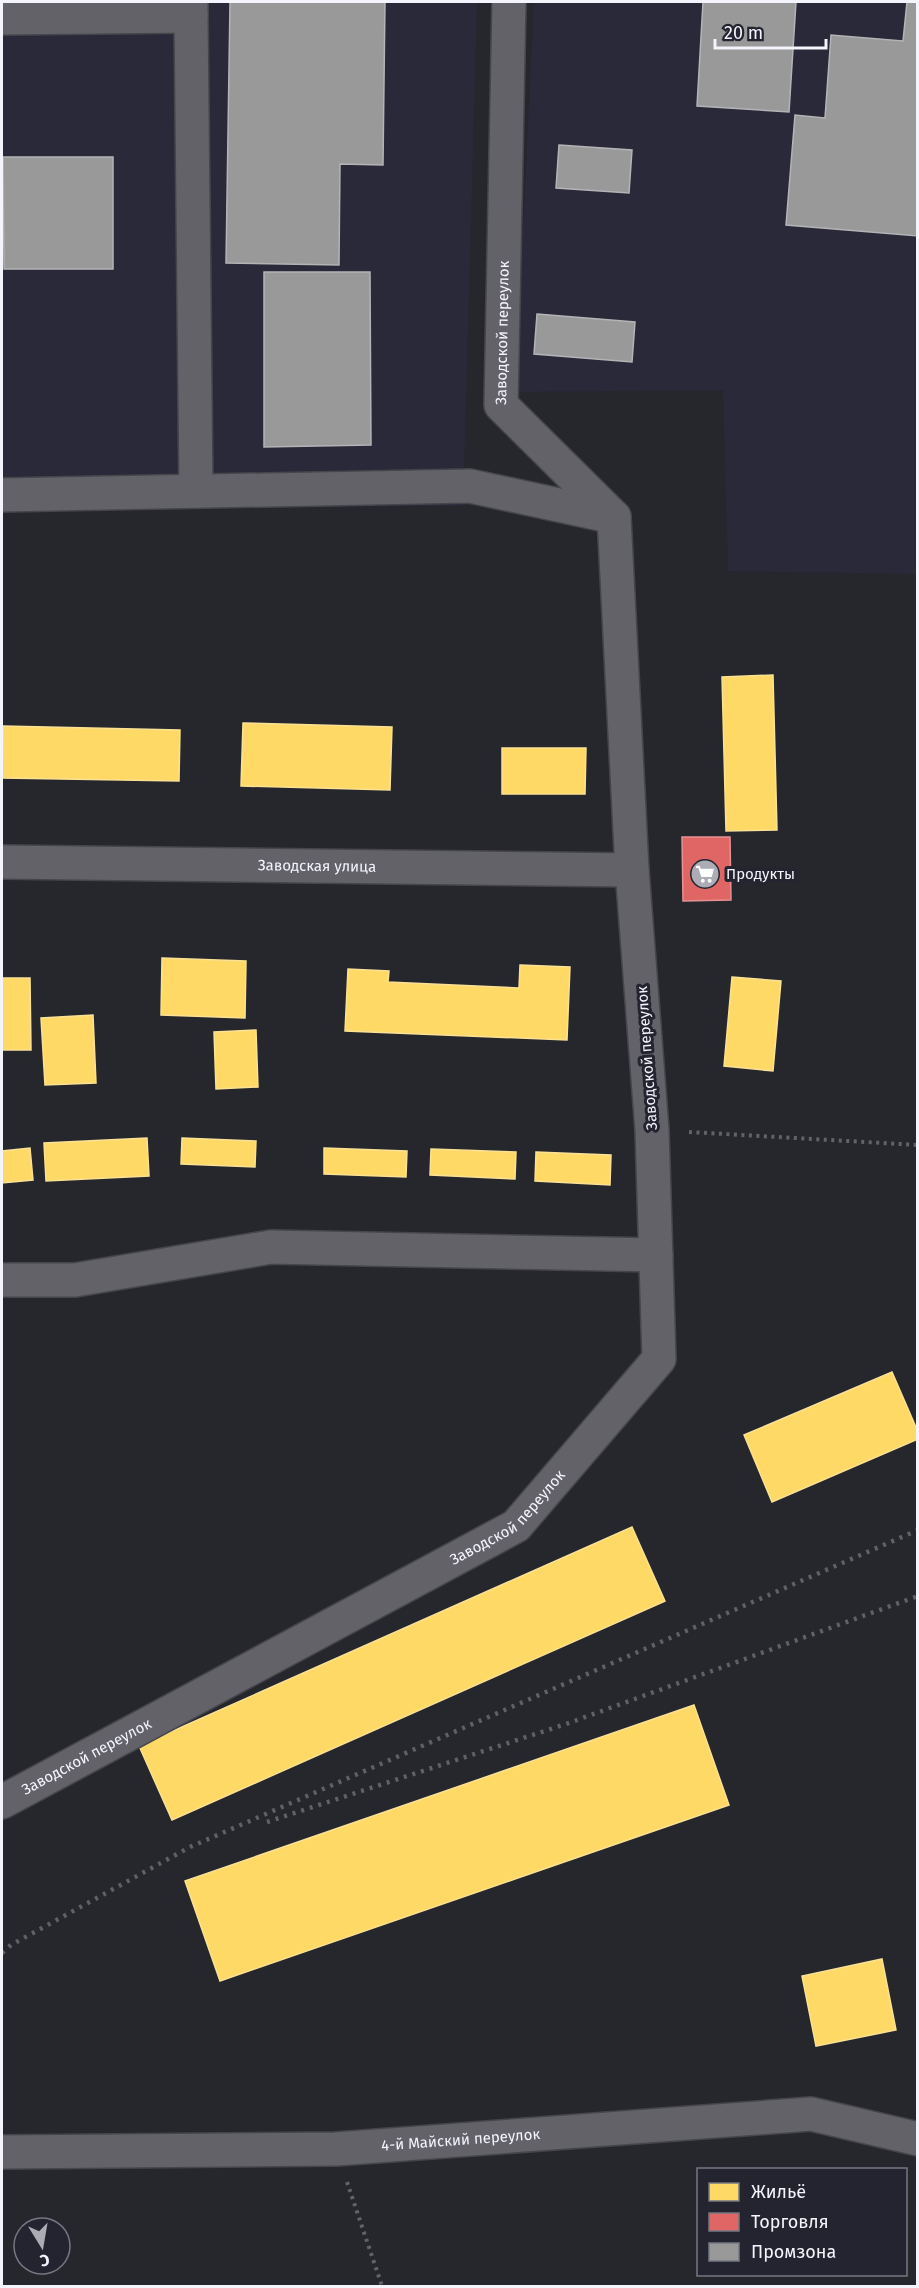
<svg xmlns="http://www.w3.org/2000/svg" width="919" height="2288" font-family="'Fira Sans',sans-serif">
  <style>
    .built { fill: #292939 }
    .homes { fill: #ffd966; stroke: #fbe193; stroke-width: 1.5 }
    .shops { fill: #e06666; stroke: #e69193; stroke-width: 1.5 }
    .industry { fill: #999; stroke: #b4b4b7; stroke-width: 1.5 }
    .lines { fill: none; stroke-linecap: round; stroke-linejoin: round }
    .minor-casing { stroke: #45464b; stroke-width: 36 }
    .path { stroke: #626267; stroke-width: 4; stroke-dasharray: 3 4.5; stroke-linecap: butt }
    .minor { stroke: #626268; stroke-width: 33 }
    .rail { stroke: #606165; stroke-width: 4.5; stroke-dasharray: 3 6; stroke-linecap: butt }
    .labels { text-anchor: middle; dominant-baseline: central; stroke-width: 6; stroke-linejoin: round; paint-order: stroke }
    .street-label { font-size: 15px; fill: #f3f4fc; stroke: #232430 }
    .poi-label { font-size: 15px; fill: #f3f4fc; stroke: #232430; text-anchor: start }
  </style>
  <rect width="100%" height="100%" fill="#26272d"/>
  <!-- built -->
  <g class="built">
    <path d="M 2,2 L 477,2 L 463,506 L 2,507 Z"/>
    <path d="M 534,2 L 917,2 L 917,574 L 728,571 L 723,390 L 515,392 Z"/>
  </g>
  <!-- homes -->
  <g class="homes">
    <path d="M 773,675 L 777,830 L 726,831 L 722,677 Z"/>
    <path d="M 243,723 L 392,727 L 390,790 L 241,786 Z"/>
    <path d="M 3,726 L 180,730 L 179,781 L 2,778 Z"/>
    <path d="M 502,748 L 586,748 L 585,794 L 502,794 Z"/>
    <path d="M 162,958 L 246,961 L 245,1018 L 161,1015 Z"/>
    <path d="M 520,965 L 570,967 L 567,1040 L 345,1031 L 348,969 L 389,971 L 388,982 L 519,988 Z"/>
    <path d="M 732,977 L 781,981 L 773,1071 L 724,1066 Z"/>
    <path d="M 2,978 L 30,978 L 31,1050 L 2,1050 Z"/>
    <path d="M 93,1015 L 96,1083 L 45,1085 L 41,1018 Z"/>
    <path d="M 256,1030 L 258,1087 L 216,1089 L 214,1032 Z"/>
    <path d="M 147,1138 L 149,1176 L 46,1181 L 44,1143 Z"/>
    <path d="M 182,1138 L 256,1141 L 255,1167 L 181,1164 Z"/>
    <path d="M 30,1148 L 33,1180 L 2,1183 L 2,1151 Z"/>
    <path d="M 324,1148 L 407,1151 L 406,1177 L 324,1174 Z"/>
    <path d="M 431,1149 L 516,1152 L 515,1179 L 430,1175 Z"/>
    <path d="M 536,1152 L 611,1155 L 610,1185 L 535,1181 Z"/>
    <path d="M 892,1372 L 918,1432 L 918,1439 L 772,1502 L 744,1435 Z"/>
    <path d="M 632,1527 L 665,1601 L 172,1820 L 139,1746 Z"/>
    <path d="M 694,1705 L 729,1805 L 220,1981 L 185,1881 Z"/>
    <path d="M 882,1959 L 896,2030 L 816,2046 L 802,1976 Z"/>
  </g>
  <!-- shops -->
  <path class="shops" d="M 682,837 L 730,837 L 731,900 L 683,901 Z"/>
  <!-- industry -->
  <g class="industry">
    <path d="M 230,2 L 385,2 L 383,165 L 340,164 L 339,265 L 226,263 Z"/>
    <path d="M 703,2 L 796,2 L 789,112 L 697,106 Z"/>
    <path d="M 907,2 L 918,2 L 918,236 L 786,225 L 795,115 L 825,118 L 831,35 L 903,41 Z"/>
    <path d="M 559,145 L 632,150 L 629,193 L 556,188 Z"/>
    <path d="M 3,157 L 113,157 L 113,269 L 4,269 Z"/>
    <path d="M 264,272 L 370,272 L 371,445 L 264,447 Z"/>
    <path d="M 537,314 L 635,322 L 632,362 L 534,354 Z"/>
  </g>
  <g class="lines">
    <!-- minor casing -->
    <g class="minor-casing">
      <g id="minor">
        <path d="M 191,16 L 196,491"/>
        <path d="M 2,18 L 191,16 L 191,2"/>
        <path d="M 2,495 L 470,486 L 614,517"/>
        <path id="s1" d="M 2,862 L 632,870"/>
        <path d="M 2,1280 L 75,1280 L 271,1247 L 656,1255"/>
        <path id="s2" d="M 2,1802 L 516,1526 L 659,1359 L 652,1130 L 632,870 L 614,517 L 501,405 L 509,2"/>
        <path id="s3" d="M 2,2152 L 336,2149 L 811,2114 L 918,2139"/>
      </g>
    </g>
    <!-- path -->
    <g class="path">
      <path d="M 689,1132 L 918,1145"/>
      <path d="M 347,2182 L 382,2286"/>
    </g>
    <!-- minor -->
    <use href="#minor" class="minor"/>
    <!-- rail -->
    <g class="rail">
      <path d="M 267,1822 L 566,1724 L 918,1596"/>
      <path d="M 2,1953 L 11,1945 L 190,1847 L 918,1530"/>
    </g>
  </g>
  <!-- icons -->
  <defs>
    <g id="supermarket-disc" transform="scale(1.5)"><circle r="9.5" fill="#abacb4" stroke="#232430"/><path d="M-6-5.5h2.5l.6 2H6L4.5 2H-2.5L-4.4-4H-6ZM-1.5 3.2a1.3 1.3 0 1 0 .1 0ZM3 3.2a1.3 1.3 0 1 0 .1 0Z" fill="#fff"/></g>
  </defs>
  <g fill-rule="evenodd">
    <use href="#supermarket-disc" x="705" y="874"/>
  </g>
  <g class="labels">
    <!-- street labels -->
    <g class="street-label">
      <text stroke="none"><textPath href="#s2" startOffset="1878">Заводской переулок</textPath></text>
      <text stroke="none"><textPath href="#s1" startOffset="315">Заводская улица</textPath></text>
      <text transform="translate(647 1058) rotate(-94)">Заводской переулок</text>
      <text stroke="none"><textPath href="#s2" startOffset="582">Заводской переулок</textPath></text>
      <text stroke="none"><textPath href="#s2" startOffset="96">Заводской переулок</textPath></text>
      <text stroke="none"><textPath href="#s3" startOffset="459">4-й Майский переулок</textPath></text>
    </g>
    <!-- poi labels -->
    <g class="poi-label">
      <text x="726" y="874">Продукты</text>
    </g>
  </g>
  <!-- border -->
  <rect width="919" height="2288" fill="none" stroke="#f3f4fc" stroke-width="6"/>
  <!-- legend -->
  <rect x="697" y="2168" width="210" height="108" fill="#232430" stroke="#767782" stroke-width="1.5"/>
  <rect x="709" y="2183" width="30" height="18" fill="#ffd966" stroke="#767782" stroke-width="1.5"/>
  <text x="751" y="2198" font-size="18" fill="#f3f4fc">Жильё</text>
  <rect x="709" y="2213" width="30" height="18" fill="#e06666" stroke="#767782" stroke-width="1.5"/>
  <text x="751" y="2228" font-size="18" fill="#f3f4fc">Торговля</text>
  <rect x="709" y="2243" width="30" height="18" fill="#999999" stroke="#767782" stroke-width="1.5"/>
  <text x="751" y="2258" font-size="18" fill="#f3f4fc">Промзона</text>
  <!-- north arrow -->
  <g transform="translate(42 2246) rotate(169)"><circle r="28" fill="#232430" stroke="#767782" stroke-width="1.5"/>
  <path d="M0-4.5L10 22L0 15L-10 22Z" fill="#abacb4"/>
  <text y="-9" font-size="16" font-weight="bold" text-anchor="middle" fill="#f3f4fc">С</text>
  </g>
  <!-- scale -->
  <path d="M715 39v9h111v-9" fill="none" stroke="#f3f4fc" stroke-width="3"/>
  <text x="724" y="39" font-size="18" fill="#f3f4fc" stroke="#232430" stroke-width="4.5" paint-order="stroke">20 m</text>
</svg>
